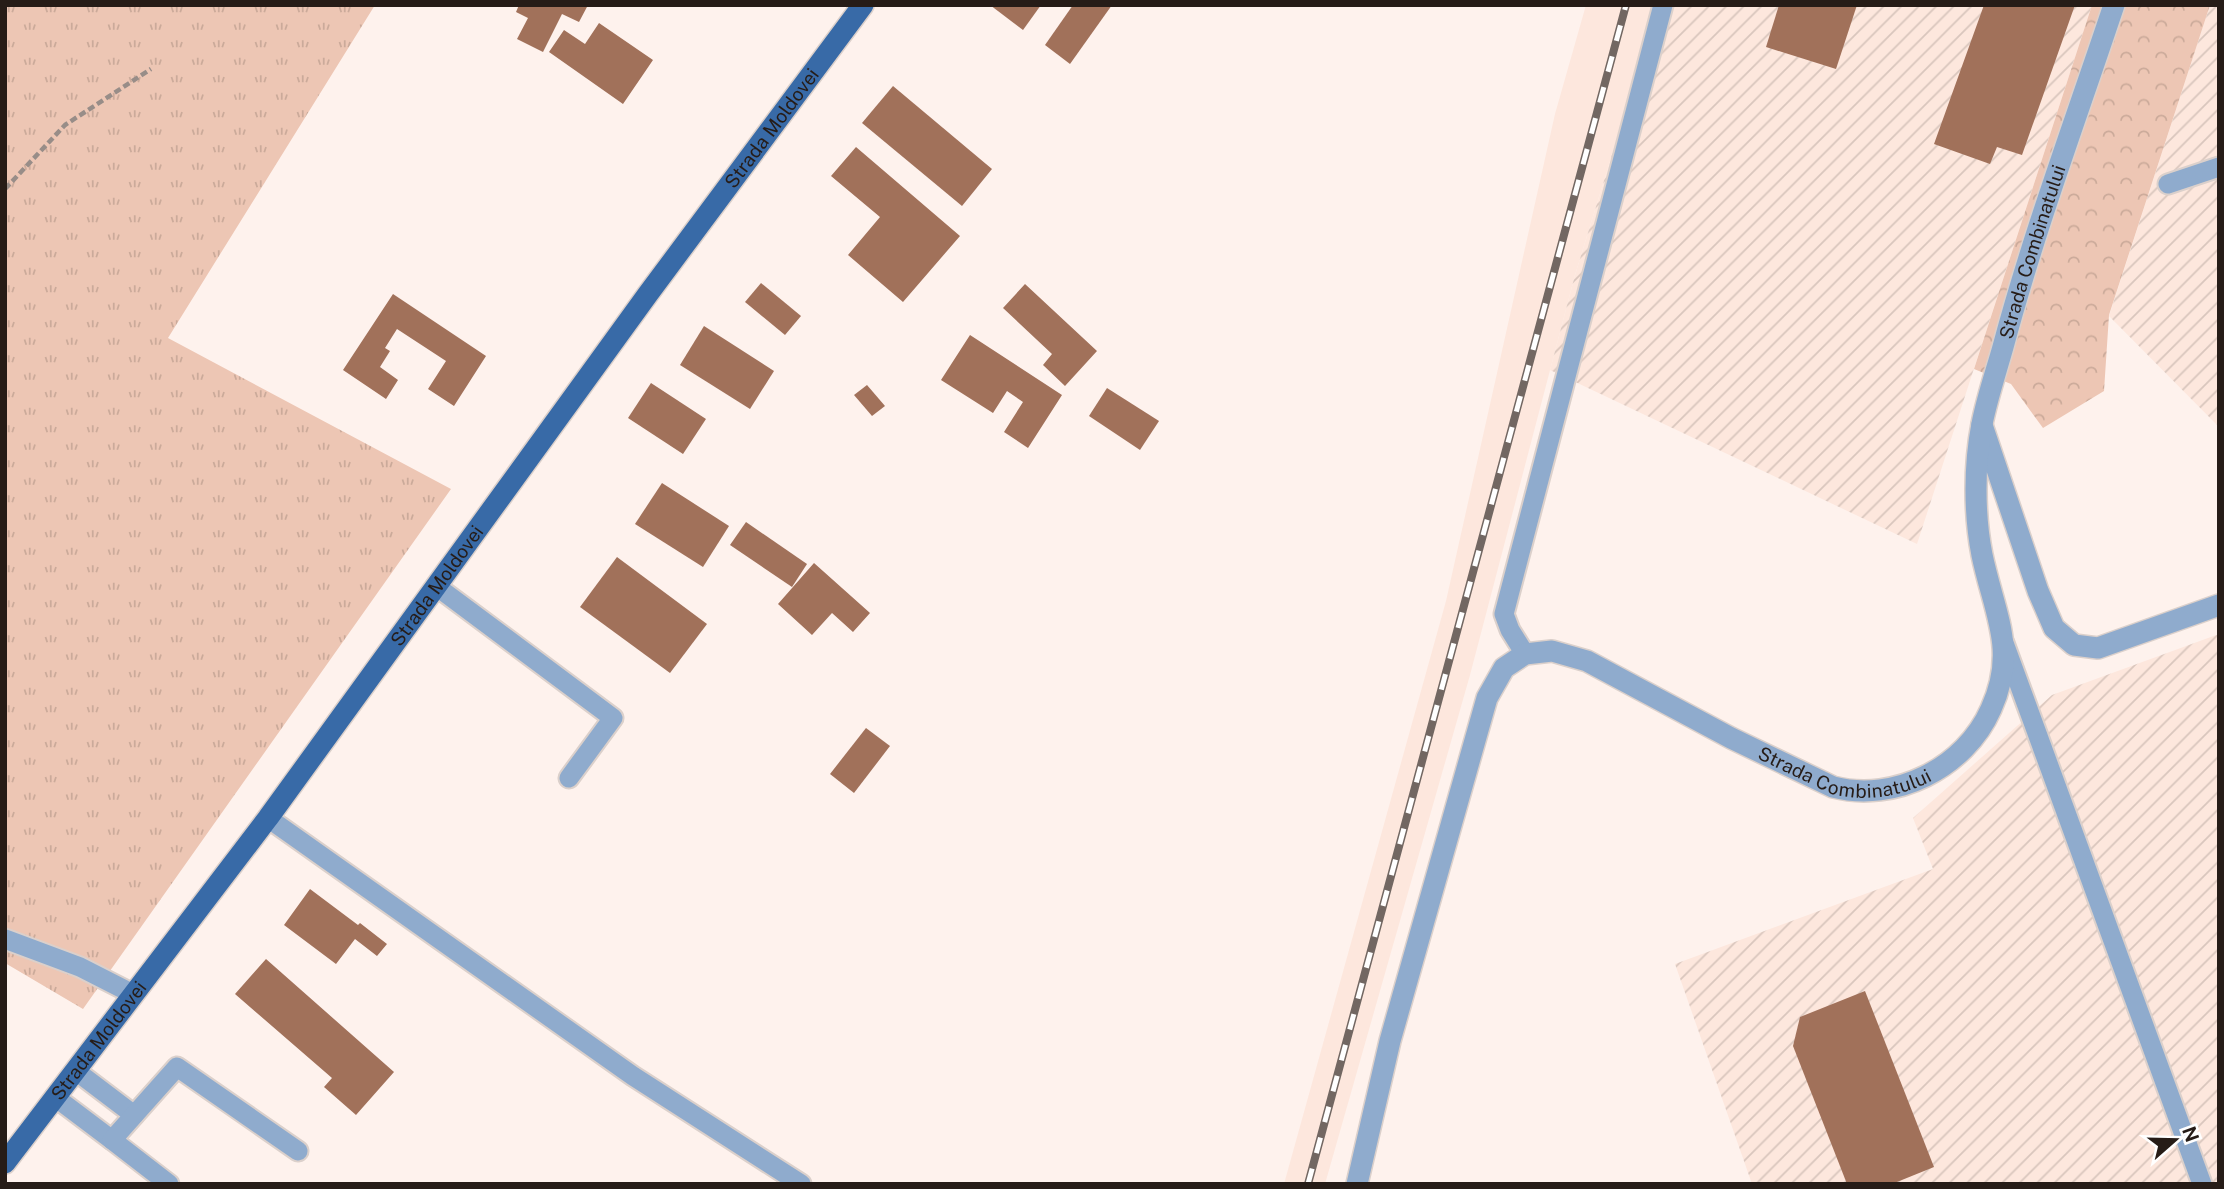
<svg xmlns="http://www.w3.org/2000/svg" width="2224" height="1189" font-family="'Public Sans',sans-serif">
  <style>
    .built { fill: #fde7dd }
    .industrial { fill: url(#industrial-furrows) }
    .grass { fill: url(#grass-tufts) }
    .forest { fill: url(#forest-crowns) }
    .building { fill: #a1715a }
    .lines { fill: none; stroke-linecap: round; stroke-linejoin: round }
    .service-casing { stroke: #dbd0cb; stroke-width: 23 }
    .minor-casing { stroke: #dbd0cb; stroke-width: 24 }
    .tertiary-casing { stroke: #dbd0cb; stroke-width: 24 }
    .primary-casing { stroke: #dbd0cb; stroke-width: 24 }
    .path { stroke: #988d88; stroke-width: 4.5; stroke-dasharray: 7 3.5; stroke-linecap: butt }
    .service { stroke: #8fabcd; stroke-width: 19 }
    .minor { stroke: #8fabcd; stroke-width: 21 }
    .tertiary { stroke: #8fabcd; stroke-width: 21 }
    .primary { stroke: #386aa7; stroke-width: 21 }
    .rail-casing { stroke: #726762; stroke-width: 8 }
    .rail { stroke: #fff; stroke-width: 5; stroke-dasharray: 16; stroke-linecap: butt }
    .labels { text-anchor: middle; dominant-baseline: central; stroke-width: 5; stroke-linejoin: round; paint-order: stroke }
    .street-label { font-size: 19px; fill: #261c17; stroke: #fff }
  </style>
  <defs>
    <pattern id="industrial-furrows" width="10" height="10" patternUnits="userSpaceOnUse" patternTransform="scale(1.75)"><rect width="10" height="10" fill="#fde7dd"/><path d="M-1 1l2-2M0 10L10 0M9 11l2-2" fill="none" stroke="#d9c6bd"/></pattern>
    <pattern id="grass-tufts" width="24" height="20" patternUnits="userSpaceOnUse" patternTransform="scale(1.75)"><rect width="24" height="20" fill="#edc6b4"/><path d="M3 7l-1-3M5 7V3M7 7l1-3M15 17l-1-3M17 17v-4M19 17l1-3" fill="none" stroke="#cbaa9a"/></pattern>
    <pattern id="forest-crowns" width="20" height="18" patternUnits="userSpaceOnUse" patternTransform="scale(1.75)"><rect width="20" height="18" fill="#edc6b4"/><path d="M2 6a3 3 0 1 1 6 0M12 15a3 3 0 1 1 6 0" fill="none" stroke="#cbaa9a"/></pattern>
  </defs>
  <rect width="100%" height="100%" fill="#fef2ed"/>
  <!-- built -->
  <path class="built" d="M 1586,5 L 1658,5 L 1575,275 L 1470,675 L 1325,1184 L 1284,1184 L 1446,601 L 1555,114 Z"/>
  <!-- industrial -->
  <g class="industrial">
    <path d="M 1658,5 L 2092,5 L 1917,544 L 1550,370 L 1575,275 Z"/>
    <path d="M 2210,5 L 2219,5 L 2219,427 L 2109,316 Z"/>
    <path d="M 2219,634 L 2219,1184 L 1752,1184 L 1675,964 L 1933,869 L 1913,818 L 2052,695 Z"/>
  </g>
  <!-- grass -->
  <path class="grass" d="M 5,5 L 375,5 L 168,338 L 451,489 L 83,1009 L 5,963 Z"/>
  <!-- forest -->
  <path class="forest" d="M 2092,5 L 2210,5 L 2109,315 L 2104,391 L 2043,428 L 2011,384 L 1974,369 Z"/>
  <!-- building -->
  <g class="building">
    <path d="M 519,5 L 588,5 L 579,22 L 562,14 L 543,52 L 517,39 L 528,18 L 516,12 Z"/>
    <path d="M 990,5 L 1041,5 L 1023,30 Z"/>
    <path d="M 1073,5 L 1112,5 L 1070,64 L 1045,45 Z"/>
    <path d="M 1779,5 L 1857,5 L 1836,69 L 1766,47 Z"/>
    <path d="M 1984,5 L 2075,5 L 2022,155 L 1997,147 L 1990,164 L 1934,144 Z"/>
    <path d="M 599,23 L 653,60 L 623,104 L 549,52 L 564,30 L 585,44 Z"/>
    <path d="M 893,86 L 992,169 L 962,206 L 862,123 Z"/>
    <path d="M 856,147 L 960,236 L 903,302 L 848,255 L 880,217 L 831,176 Z"/>
    <path d="M 761,283 L 801,316 L 785,335 L 745,302 Z"/>
    <path d="M 1025,284 L 1097,351 L 1065,386 L 1043,365 L 1052,354 L 1003,308 Z"/>
    <path d="M 393,294 L 486,356 L 454,406 L 428,389 L 446,361 L 397,329 L 385,348 L 390,351 L 380,367 L 398,380 L 386,399 L 343,370 Z"/>
    <path d="M 704,326 L 774,371 L 750,409 L 680,365 Z"/>
    <path d="M 970,335 L 1062,395 L 1028,448 L 1004,432 L 1023,402 L 1007,391 L 993,413 L 941,380 Z"/>
    <path d="M 651,383 L 706,419 L 683,454 L 628,418 Z"/>
    <path d="M 867,385 L 885,406 L 872,416 L 854,395 Z"/>
    <path d="M 1107,388 L 1159,421 L 1140,450 L 1089,416 Z"/>
    <path d="M 662,483 L 729,526 L 703,567 L 635,524 Z"/>
    <path d="M 746,522 L 807,564 L 792,587 L 730,545 Z"/>
    <path d="M 617,557 L 707,624 L 670,673 L 580,607 Z"/>
    <path d="M 814,563 L 870,613 L 853,632 L 832,613 L 812,635 L 778,604 Z"/>
    <path d="M 866,728 L 890,746 L 854,793 L 830,774 Z"/>
    <path d="M 310,889 L 358,925 L 360,923 L 387,944 L 377,956 L 355,939 L 336,964 L 284,925 Z"/>
    <path d="M 266,959 L 394,1072 L 356,1115 L 324,1087 L 332,1078 L 235,994 Z"/>
    <path d="M 1865,991 L 1934,1167 L 1892,1184 L 1847,1184 L 1793,1046 L 1800,1017 Z"/>
  </g>
  <g class="lines">
    <!-- service casing -->
    <g class="service-casing">
      <g id="service">
        <path d="M 2168,184 L 2219,167"/>
        <path d="M 436,586 L 613,718 L 569,778"/>
        <path d="M 2004,643 L 2202,1184"/>
        <path d="M 1525,654 L 1510,630 L 1504,614 L 1663,5"/>
        <path d="M 268,818 L 633,1076 L 801,1184"/>
        <path d="M 5,939 L 80,967 L 133,994"/>
        <path d="M 76,1071 L 134,1115"/>
        <path d="M 55,1097 L 112,1140"/>
        <path d="M 169,1184 L 112,1140 L 177,1067 L 298,1151"/>
      </g>
    </g>
    <!-- minor casing -->
    <g class="minor-casing">
      <path id="minor" d="M 1982,425 L 2038,591 L 2054,628 L 2074,645 L 2098,648 L 2219,605"/>
    </g>
    <!-- tertiary casing -->
    <g class="tertiary-casing">
      <g id="tertiary">
        <path id="s1" d="M 1357,1184 L 1390,1041 L 1487,698 L 1504,668 L 1525,654 L 1552,651 L 1587,661 L 1731,738 L 1833,787 C 1895,803 1965,768 1991,709 C 2018,650 1994,613 1982,555 C 1974,514 1974,465 1982,424 C 1987,398 1996,372 2003,347 C 2034,231 2076,119 2114,5"/>
      </g>
    </g>
    <!-- primary casing -->
    <g class="primary-casing">
      <g id="primary">
        <path id="s2" d="M 5,1163 L 268,818 L 648,294 L 863,5"/>
      </g>
    </g>
    <!-- path -->
    <path class="path" d="M 5,189 L 65,125 L 151,69"/>
    <!-- service -->
    <use href="#service" class="service"/>
    <!-- minor -->
    <use href="#minor" class="minor"/>
    <!-- tertiary -->
    <use href="#tertiary" class="tertiary"/>
    <!-- primary -->
    <use href="#primary" class="primary"/>
    <!-- rail casing -->
    <g class="rail-casing">
      <path id="rail" d="M 1308,1184 L 1626,5"/>
    </g>
    <!-- rail -->
    <use href="#rail" class="rail"/>
  </g>
  <g class="labels">
    <!-- street labels -->
    <g class="street-label">
      <text stroke="none"><textPath href="#s2" startOffset="1288">Strada Moldovei</textPath></text>
      <text stroke="none"><textPath href="#s1" startOffset="1563">Strada Combinatului</textPath></text>
      <text stroke="none"><textPath href="#s2" startOffset="721">Strada Moldovei</textPath></text>
      <text stroke="none"><textPath href="#s1" startOffset="912">Strada Combinatului</textPath></text>
      <text stroke="none"><textPath href="#s2" startOffset="154">Strada Moldovei</textPath></text>
    </g>
  </g>
  <!-- border -->
  <rect width="2224" height="1189" fill="none" stroke="#261c17" stroke-width="14"/>
  <!-- north arrow -->
  <g transform="translate(2175 1140) rotate(70)" stroke="#ffffff" stroke-width="5" paint-order="stroke">
  <path d="M0-5L12 26L0 18L-12 26Z" fill="#261c17"/>
  <text y="-10" font-size="19" font-weight="bold" text-anchor="middle" fill="#261c17">N</text>
  </g>
</svg>
